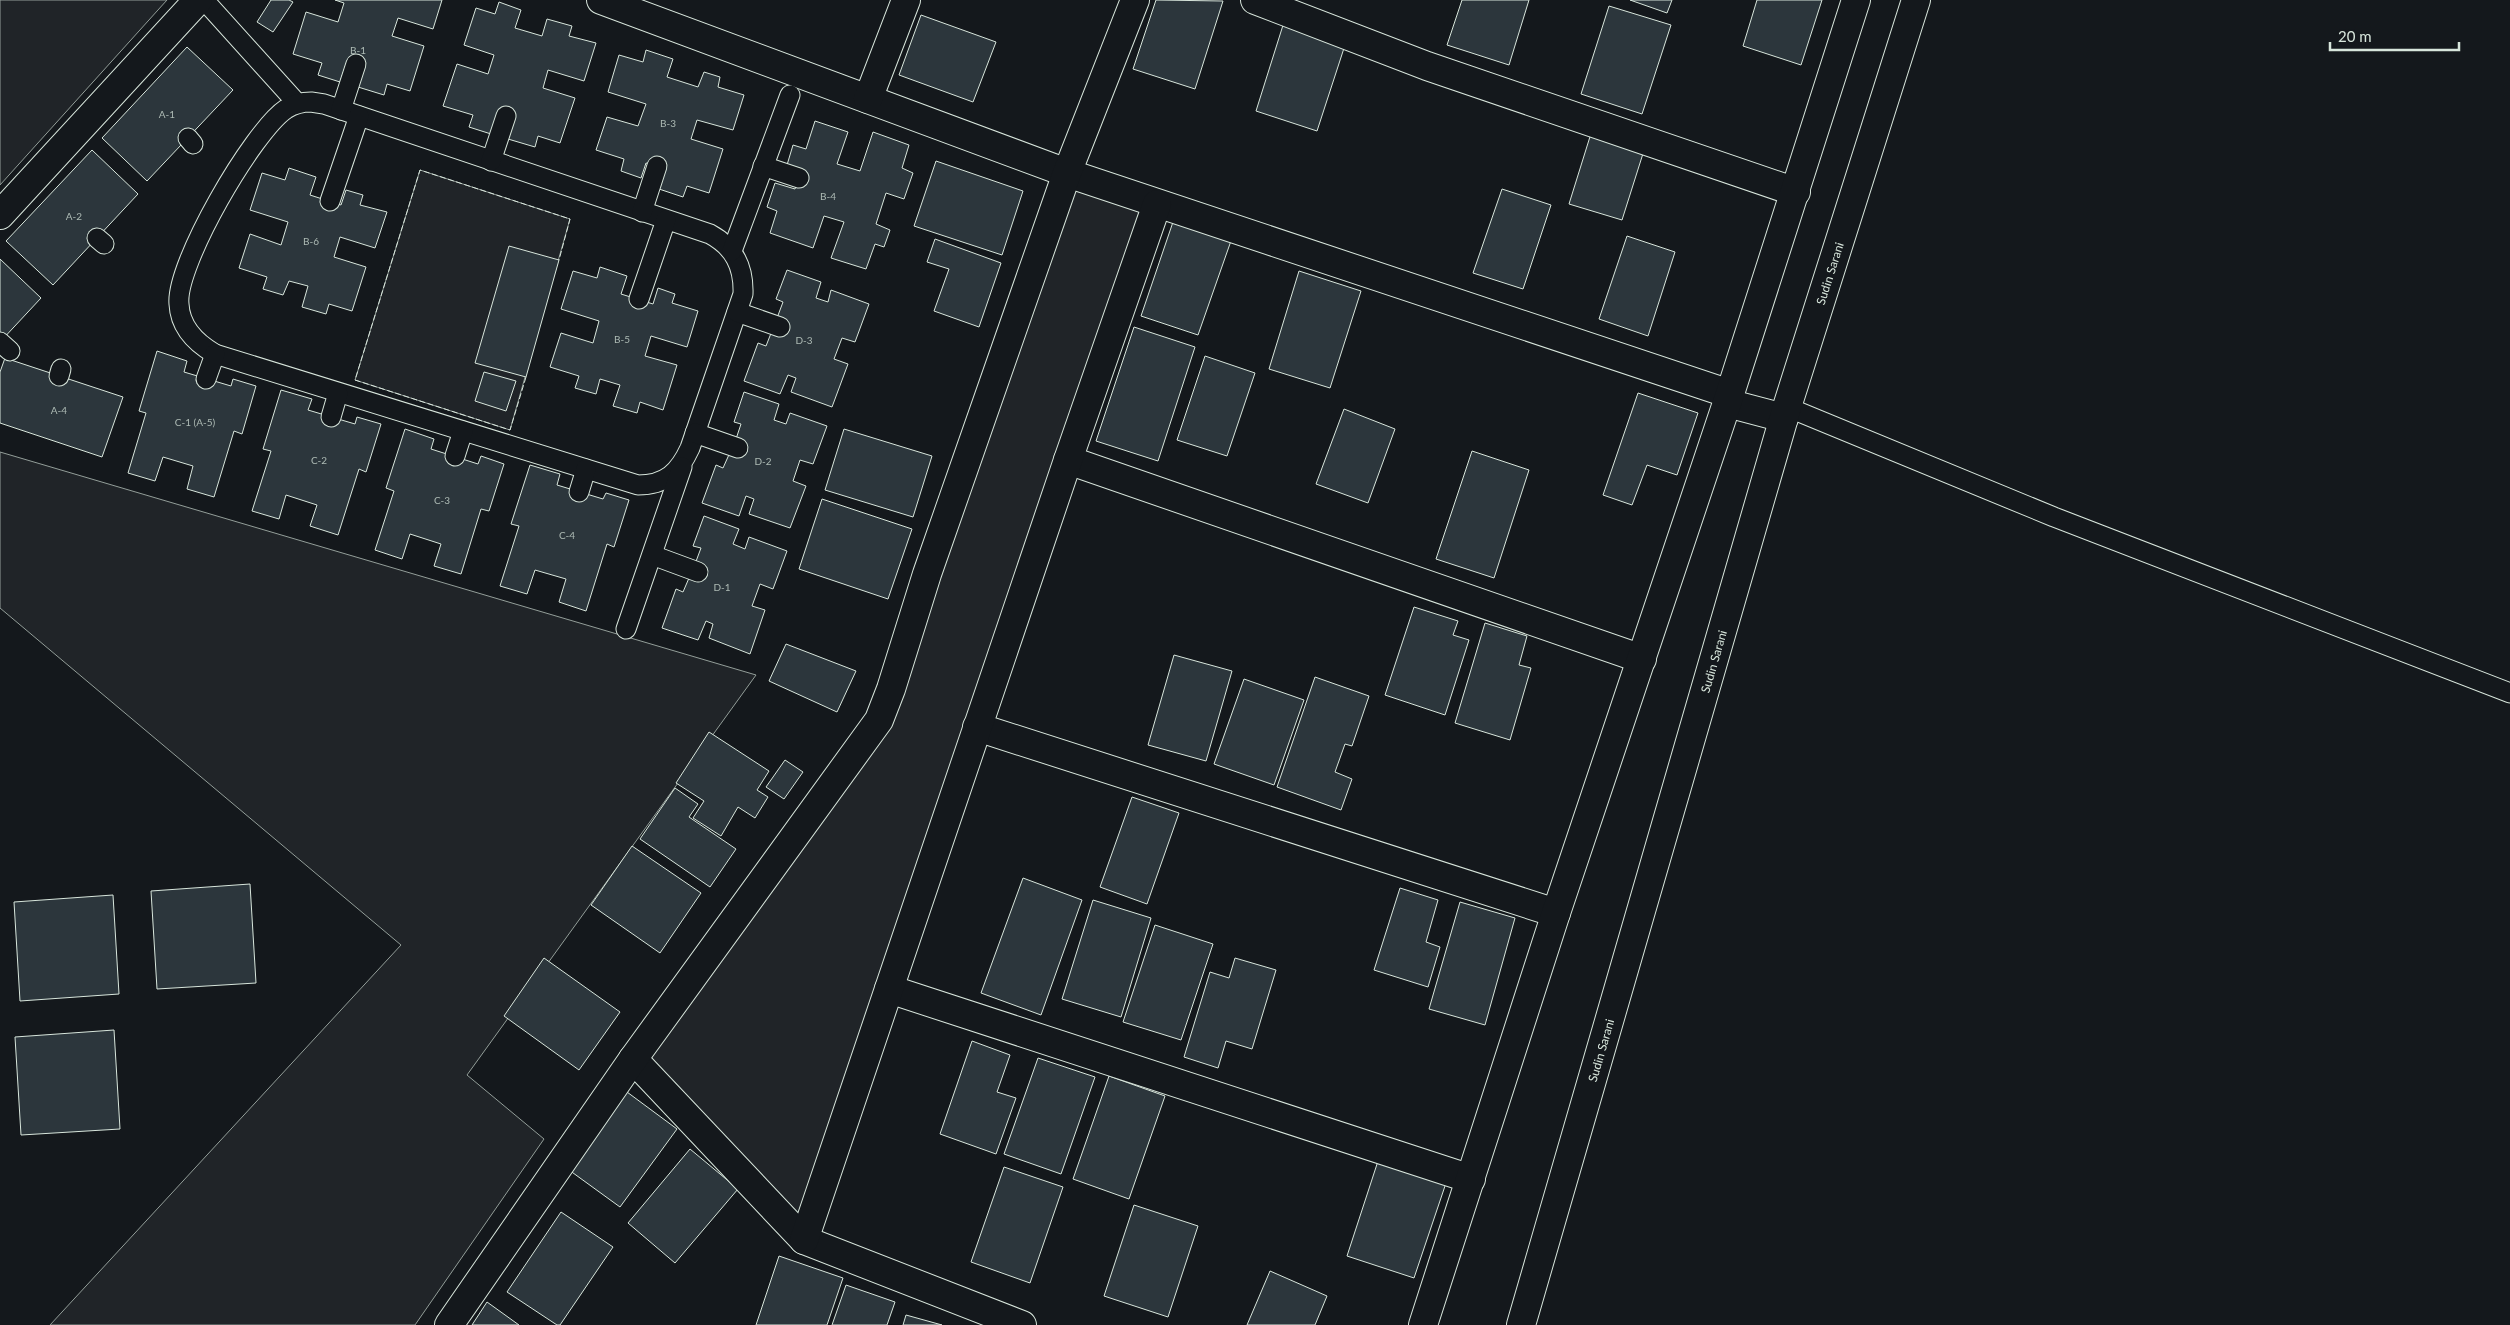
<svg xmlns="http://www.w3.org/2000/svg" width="2510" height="1325" font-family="Lato,sans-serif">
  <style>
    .green { fill: #202428; stroke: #939e99 }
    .building { fill: #2c363c; stroke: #d8e6dc }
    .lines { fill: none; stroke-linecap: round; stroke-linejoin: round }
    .service-casing { stroke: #d8e6dc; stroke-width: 21 }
    .minor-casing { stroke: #d8e6dc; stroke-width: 30 }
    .service { stroke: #14181c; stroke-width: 19 }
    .minor { stroke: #14181c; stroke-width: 28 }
    .fence { stroke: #d8e6dc; stroke-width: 1; stroke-dasharray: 6 2.5; stroke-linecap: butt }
    .labels { text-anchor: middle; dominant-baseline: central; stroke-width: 4; stroke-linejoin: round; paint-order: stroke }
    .number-label { font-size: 10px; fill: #adbab4 }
    .street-label { font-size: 12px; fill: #d8e6dc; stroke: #14181c }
  </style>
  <rect width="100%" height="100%" fill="#14181c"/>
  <!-- green -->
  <g class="green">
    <path d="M 0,0 L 167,0 L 0,185 Z"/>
    <path d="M 420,170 L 570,219 L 510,430 L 355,380 Z"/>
    <path d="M 1067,173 L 1157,204 L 804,1240 L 633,1059 L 879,720 Z"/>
    <path d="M 0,452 L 756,675 L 467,1075 L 544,1139 L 415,1325 L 50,1325 L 401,945 L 0,608 Z"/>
  </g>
  <!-- building -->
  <g class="building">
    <path d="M 271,0 L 289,0 L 293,2 L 273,32 L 257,22 Z"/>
    <path d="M 335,0 L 442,0 L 433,29 L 398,18 L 392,36 L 424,46 L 410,91 L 387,84 L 384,95 L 358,87 L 356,64 L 347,61 L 340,82 L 318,75 L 322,63 L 293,54 L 306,12 L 338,22 L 344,3 Z"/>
    <path d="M 1156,0 L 1223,1 L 1195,89 L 1133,69 Z"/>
    <path d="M 1462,0 L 1529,0 L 1509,65 L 1447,45 Z"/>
    <path d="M 1630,0 L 1672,0 L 1667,13 Z"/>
    <path d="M 1757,0 L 1822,0 L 1801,65 L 1743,46 Z"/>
    <path d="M 499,2 L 521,10 L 515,28 L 542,36 L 547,19 L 572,26 L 569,36 L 596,43 L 584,81 L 548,70 L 543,88 L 575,98 L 560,143 L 538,136 L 535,147 L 508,139 L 515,118 L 491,134 L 469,127 L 473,115 L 443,106 L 457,64 L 488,74 L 494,55 L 464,45 L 476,8 L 495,14 Z"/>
    <path d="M 1609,6 L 1671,25 L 1642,114 L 1581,94 Z"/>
    <path d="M 921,15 L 996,42 L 973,102 L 899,75 Z"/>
    <path d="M 1284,22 L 1346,42 L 1317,131 L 1256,111 Z"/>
    <path d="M 187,47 L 233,90 L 147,181 L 102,138 Z"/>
    <path d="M 646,50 L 673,59 L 667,77 L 698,87 L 704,72 L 720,77 L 718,87 L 744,95 L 733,130 L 697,120 L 691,139 L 723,149 L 709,193 L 687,186 L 683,197 L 659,189 L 665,169 L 646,163 L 641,178 L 621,171 L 624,159 L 596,150 L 607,117 L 638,126 L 646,104 L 608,92 L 619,55 L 643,62 Z"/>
    <path d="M 815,121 L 848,132 L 837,164 L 860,171 L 873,132 L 909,145 L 902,168 L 913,173 L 904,199 L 886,193 L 876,224 L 890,230 L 884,247 L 875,244 L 866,269 L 831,258 L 844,222 L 824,216 L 813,248 L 770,233 L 777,211 L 767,207 L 775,183 L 795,189 L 801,170 L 787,165 L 793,145 L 806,149 Z"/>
    <path d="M 1593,127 L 1646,144 L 1622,220 L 1569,204 Z"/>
    <path d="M 92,150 L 138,194 L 53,285 L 6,241 Z"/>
    <path d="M 936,161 L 1023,191 L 1002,255 L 914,226 Z"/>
    <path d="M 289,168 L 316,177 L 310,195 L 341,205 L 346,190 L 363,195 L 360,205 L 387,212 L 375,248 L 340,237 L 334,257 L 366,267 L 352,311 L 329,304 L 326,314 L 302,307 L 308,286 L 289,281 L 283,295 L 263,289 L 267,277 L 239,268 L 250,234 L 281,245 L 288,222 L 250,210 L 262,173 L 285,180 Z"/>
    <path d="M 1502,189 L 1551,205 L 1523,289 L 1473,273 Z"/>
    <path d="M 1174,219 L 1232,238 L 1198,335 L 1141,316 Z"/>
    <path d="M 1627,236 L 1675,252 L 1648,336 L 1599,319 Z"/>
    <path d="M 935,239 L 1001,263 L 979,327 L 934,311 L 949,269 L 927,262 Z"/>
    <path d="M 509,246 L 559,260 L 526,377 L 475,363 Z"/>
    <path d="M 0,259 L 41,298 L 0,342 Z"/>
    <path d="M 600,267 L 627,276 L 621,294 L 653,304 L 658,288 L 675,294 L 672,303 L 698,311 L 687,347 L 651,336 L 645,356 L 677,365 L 663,410 L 640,402 L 637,413 L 613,406 L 620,385 L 600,379 L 596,394 L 575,388 L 579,376 L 550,367 L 561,333 L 593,343 L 599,321 L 561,309 L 573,271 L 597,278 Z"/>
    <path d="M 787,270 L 821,282 L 816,298 L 828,302 L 831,290 L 869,304 L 855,342 L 842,338 L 834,359 L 848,364 L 832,407 L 791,392 L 796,378 L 788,375 L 780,394 L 744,381 L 758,343 L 766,346 L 777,318 L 783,302 L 776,299 Z"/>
    <path d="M 1299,271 L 1361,291 L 1330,388 L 1269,369 Z"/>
    <path d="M 1134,327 L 1195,347 L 1158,461 L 1096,441 Z"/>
    <path d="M 157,351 L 187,361 L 184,372 L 231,386 L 233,379 L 256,386 L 242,434 L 234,431 L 214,497 L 187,489 L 193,466 L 163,457 L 155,481 L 128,473 L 146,413 L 139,411 Z"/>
    <path d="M 1205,356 L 1255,373 L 1227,456 L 1177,440 Z"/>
    <path d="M 5,358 L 123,397 L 102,457 L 0,423 L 0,372 Z"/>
    <path d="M 484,372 L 516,381 L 506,411 L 475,401 Z"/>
    <path d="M 281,390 L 312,399 L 308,410 L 355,424 L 357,417 L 381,424 L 366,472 L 359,469 L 338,535 L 310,526 L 317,505 L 286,495 L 279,519 L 252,511 L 271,451 L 263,449 Z"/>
    <path d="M 744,392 L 779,404 L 774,420 L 786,424 L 790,413 L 827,426 L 813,464 L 800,460 L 793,481 L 806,486 L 790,528 L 749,514 L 754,499 L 746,496 L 739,516 L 702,503 L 716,465 L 723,468 L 736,439 L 741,424 L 734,422 Z"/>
    <path d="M 1638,393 L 1698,413 L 1677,475 L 1647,465 L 1632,505 L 1603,495 Z"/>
    <path d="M 1344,409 L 1395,429 L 1368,503 L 1316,484 Z"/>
    <path d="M 405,429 L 434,439 L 431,449 L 478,464 L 481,456 L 504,464 L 489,511 L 481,509 L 461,574 L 434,566 L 441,544 L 410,534 L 402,559 L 375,550 L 394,491 L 386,488 Z"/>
    <path d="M 844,429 L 932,456 L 913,517 L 825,490 Z"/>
    <path d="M 1472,451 L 1529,470 L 1494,578 L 1436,559 Z"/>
    <path d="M 530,465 L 560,474 L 557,485 L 603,499 L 606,493 L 629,500 L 614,547 L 607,544 L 586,611 L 559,602 L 566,579 L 535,570 L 527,594 L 500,586 L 519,526 L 511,524 Z"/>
    <path d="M 822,499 L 912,529 L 888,599 L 799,569 Z"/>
    <path d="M 704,516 L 739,529 L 733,544 L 745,549 L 749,537 L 787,551 L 773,589 L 760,584 L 752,606 L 765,610 L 750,654 L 709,638 L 713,624 L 706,621 L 698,640 L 662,628 L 676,589 L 683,592 L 695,564 L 701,548 L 693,546 Z"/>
    <path d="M 1414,607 L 1458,621 L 1453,635 L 1469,640 L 1445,715 L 1385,695 Z"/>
    <path d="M 1485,623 L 1527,636 L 1519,665 L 1531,668 L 1510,740 L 1455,723 Z"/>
    <path d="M 786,644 L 856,671 L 837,712 L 769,681 Z"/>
    <path d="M 1174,655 L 1232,671 L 1206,761 L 1148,745 Z"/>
    <path d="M 1315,677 L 1369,696 L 1352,746 L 1345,744 L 1335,772 L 1352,779 L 1341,810 L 1277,787 Z"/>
    <path d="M 1244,679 L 1304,700 L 1274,785 L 1214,764 Z"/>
    <path d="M 709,732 L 769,771 L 757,790 L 768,797 L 755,818 L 738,807 L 721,836 L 693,818 L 704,801 L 676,783 Z"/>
    <path d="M 785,760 L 803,772 L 784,799 L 766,787 Z"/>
    <path d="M 675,788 L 698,804 L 689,817 L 736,849 L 710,887 L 640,839 Z"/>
    <path d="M 1132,797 L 1179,813 L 1147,904 L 1100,887 Z"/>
    <path d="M 632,846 L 701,893 L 660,953 L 591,905 Z"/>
    <path d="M 1023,878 L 1082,900 L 1041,1015 L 981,993 Z"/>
    <path d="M 250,884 L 256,983 L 157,989 L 151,891 Z"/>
    <path d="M 1400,888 L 1438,900 L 1426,942 L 1440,947 L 1428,987 L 1374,970 Z"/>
    <path d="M 113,895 L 119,994 L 20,1001 L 14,902 Z"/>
    <path d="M 1093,900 L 1151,918 L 1121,1017 L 1062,999 Z"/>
    <path d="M 1460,902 L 1515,918 L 1485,1025 L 1429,1009 Z"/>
    <path d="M 1155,925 L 1213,944 L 1181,1040 L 1123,1022 Z"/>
    <path d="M 544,958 L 620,1012 L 579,1070 L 504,1016 Z"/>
    <path d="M 1235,958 L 1276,970 L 1252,1049 L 1226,1041 L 1218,1068 L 1184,1057 L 1210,972 L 1229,978 Z"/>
    <path d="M 114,1030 L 120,1129 L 21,1135 L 15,1037 Z"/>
    <path d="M 972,1041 L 1010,1055 L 997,1092 L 1016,1098 L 996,1154 L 940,1134 Z"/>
    <path d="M 1038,1058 L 1095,1077 L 1061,1174 L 1004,1154 Z"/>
    <path d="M 1109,1076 L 1165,1096 L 1129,1199 L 1073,1179 Z"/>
    <path d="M 627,1092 L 677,1129 L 620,1207 L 569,1170 Z"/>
    <path d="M 690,1149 L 738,1189 L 675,1263 L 628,1223 Z"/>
    <path d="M 1378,1161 L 1446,1183 L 1414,1278 L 1347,1256 Z"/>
    <path d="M 1004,1167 L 1063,1187 L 1030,1283 L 971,1262 Z"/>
    <path d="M 1134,1205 L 1198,1226 L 1168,1317 L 1104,1296 Z"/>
    <path d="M 561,1212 L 613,1247 L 560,1325 L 557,1325 L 507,1292 Z"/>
    <path d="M 779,1256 L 843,1278 L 827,1325 L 756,1325 Z"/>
    <path d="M 1270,1271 L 1327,1296 L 1315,1325 L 1247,1325 Z"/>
    <path d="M 846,1285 L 895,1302 L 887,1325 L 832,1325 Z"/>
    <path d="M 487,1302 L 519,1325 L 472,1325 Z"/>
    <path d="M 906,1315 L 942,1325 L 903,1325 Z"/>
  </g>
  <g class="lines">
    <!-- service casing -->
    <g class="service-casing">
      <g id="service">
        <path d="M 204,0 L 297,103"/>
        <path d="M 311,102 L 324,104 L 710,234 C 734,247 744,266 743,294 L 690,448 C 679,472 666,485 638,485 L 215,354 C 196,343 180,327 179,304 C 175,265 253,131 286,109 C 294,104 301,102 311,102 Z"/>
        <path d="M 341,110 L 356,64"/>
        <path d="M 188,138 L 193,144"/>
        <path d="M 491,161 L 506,116"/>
        <path d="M 763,166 L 799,178"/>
        <path d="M 330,201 L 359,116"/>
        <path d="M 642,212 L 657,166"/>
        <path d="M 97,238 L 104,244"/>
        <path d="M 732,251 L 790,95"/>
        <path d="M 639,299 L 666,220"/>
        <path d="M 737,312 L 780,327"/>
        <path d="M 0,342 L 10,351"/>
        <path d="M 59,376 L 61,369"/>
        <path d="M 206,379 L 215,354"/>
        <path d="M 1787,407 L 2054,517 L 2510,693"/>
        <path d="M 331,417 L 338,393"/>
        <path d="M 695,433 L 738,448"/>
        <path d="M 455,456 L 463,431"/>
        <path d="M 579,492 L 586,469"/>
        <path d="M 652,555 L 698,572"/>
        <path d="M 626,629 L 682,467"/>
      </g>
    </g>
    <!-- minor casing -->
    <g class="minor-casing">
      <g id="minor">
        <path d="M 601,0 L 1067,173 L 1730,394"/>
        <path d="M 1255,0 L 1427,66 L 1796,192"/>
        <path d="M 868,99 L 906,0"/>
        <path d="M 0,215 L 198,0"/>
        <path d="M 1727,403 L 1784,418"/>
        <path d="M 1068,460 L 1642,659"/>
        <path d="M 977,727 L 1556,913"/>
        <path d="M 889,989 L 1471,1179"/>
        <path d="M 633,1059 L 804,1240 L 1022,1325"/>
        <path d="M 804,1240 L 1068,460 L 1157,204"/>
        <path d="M 449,1325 L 633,1059 L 879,720 L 891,689 L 927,574 L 1067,173 L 1135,0"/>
        <path d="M 1423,1325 L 1556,913 L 1727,403 L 1856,0"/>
        <path id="s1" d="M 1521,1325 L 1787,407 L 1916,0"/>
      </g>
    </g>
    <!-- service -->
    <use href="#service" class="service"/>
    <!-- minor -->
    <use href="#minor" class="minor"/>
    <!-- fence -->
    <path class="fence" d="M 526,377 L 510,430 L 355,380 L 420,170 L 570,219 L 559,260"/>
  </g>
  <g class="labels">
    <!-- number labels -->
    <g class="number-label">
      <text x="358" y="50">B-1</text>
      <text x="167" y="114">A-1</text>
      <text x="668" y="123">B-3</text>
      <text x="828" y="196">B-4</text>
      <text x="74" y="216">A-2</text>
      <text x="311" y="241">B-6</text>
      <text x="622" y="339">B-5</text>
      <text x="804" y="340">D-3</text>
      <text x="59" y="410">A-4</text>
      <text x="195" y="422">C-1 (A-5)</text>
      <text x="319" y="460">C-2</text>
      <text x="763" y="461">D-2</text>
      <text x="442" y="500">C-3</text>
      <text x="567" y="535">C-4</text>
      <text x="722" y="587">D-1</text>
    </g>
    <!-- street labels -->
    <g class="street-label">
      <text stroke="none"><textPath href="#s1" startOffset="1096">Sudin Sarani</textPath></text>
      <text stroke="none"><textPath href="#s1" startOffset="691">Sudin Sarani</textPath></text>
      <text stroke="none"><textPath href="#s1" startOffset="286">Sudin Sarani</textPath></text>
    </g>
  </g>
  <!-- scale -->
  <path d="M2330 42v8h129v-8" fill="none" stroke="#d8e6dc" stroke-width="2.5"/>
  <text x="2338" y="42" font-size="15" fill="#d8e6dc" stroke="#14181c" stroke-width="4" paint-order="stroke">20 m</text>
</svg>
